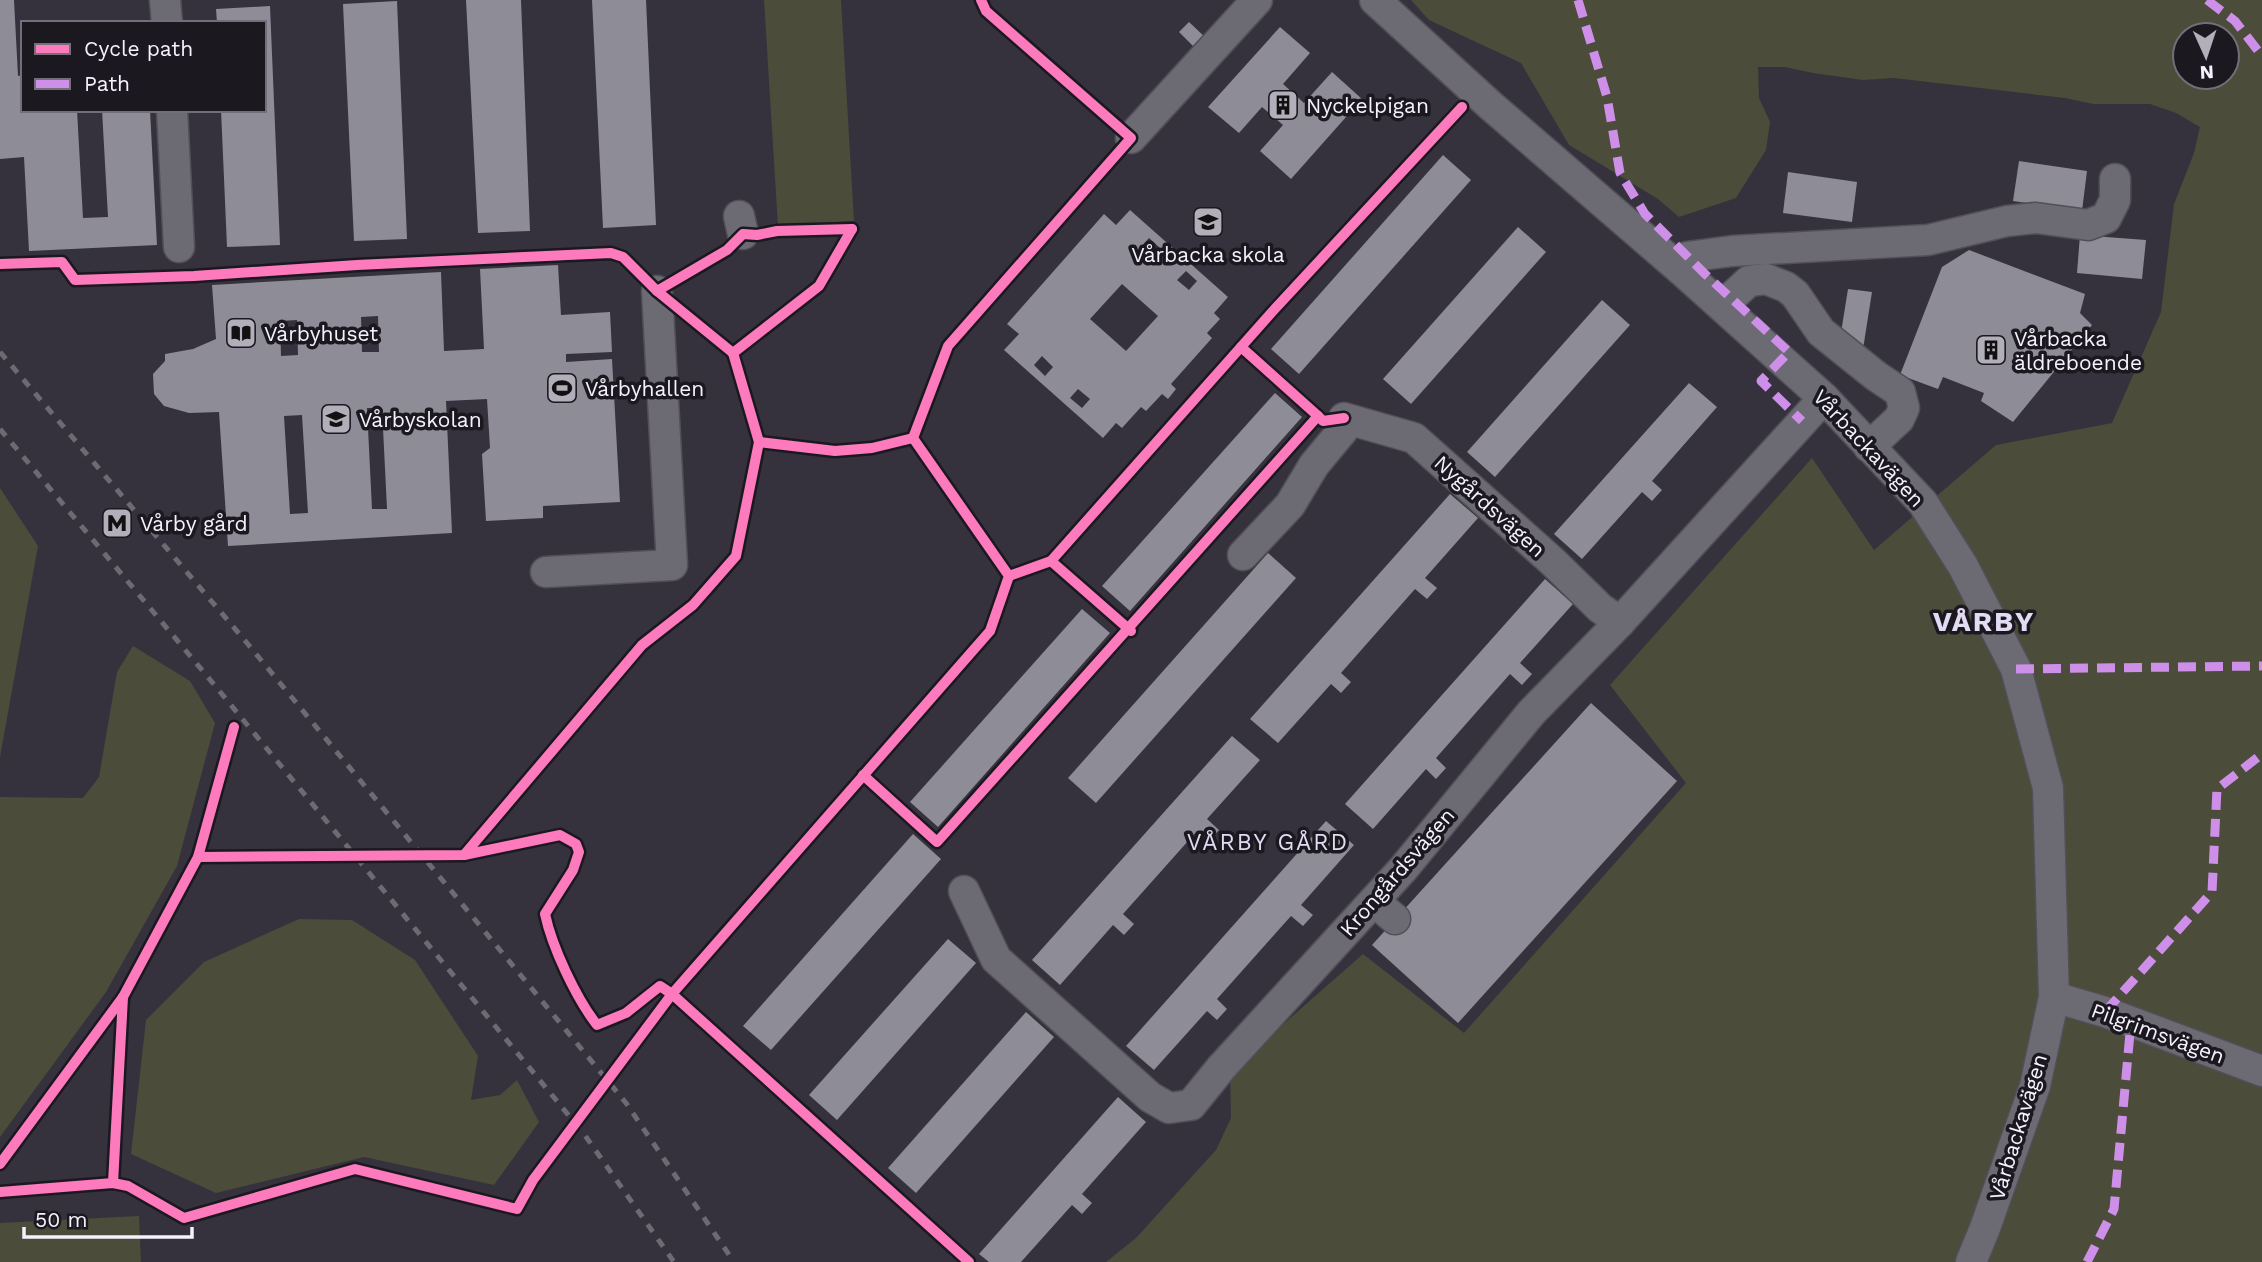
<svg xmlns="http://www.w3.org/2000/svg" width="2262" height="1262" font-family="'Work Sans',sans-serif">
  <style>
    .green { fill: #4b4c3a; fill-rule: evenodd }
    .building { fill: #8e8c97; fill-rule: evenodd }
    .lines { fill: none; stroke-linecap: round; stroke-linejoin: round }
    .minor-casing { stroke: #514f58; stroke-width: 33 }
    .minor { stroke: #6c6a72; stroke-width: 30 }
    .rail { stroke: #6c6a72; stroke-width: 5; stroke-dasharray: 9 9; stroke-linecap: butt }
    .quiet { stroke: #ce8fe9; stroke-width: 9; stroke-dasharray: 18 9; stroke-linecap: butt }
    .cycleway-casing { stroke: #1b1820; stroke-width: 15 }
    .cycleway { stroke: #fd7abc; stroke-width: 10 }
    .labels { text-anchor: middle; dominant-baseline: central; stroke-width: 7; stroke-linejoin: round; paint-order: stroke }
    .poi-label { font-size: 21px; fill: #f5f2fe; stroke: #1b1820; text-anchor: start }
    .street-label { font-size: 21px; fill: #f5f2fe; stroke: #1b1820 }
    .neighbourhood-label { font-size: 23px; letter-spacing: 2px; fill: #e2dbf3; stroke: #1b1820 }
    .district-label { font-size: 28px; font-weight: bold; letter-spacing: 2px; fill: #e2dbf3; stroke: #1b1820 }
  </style>
  <rect width="100%" height="100%" fill="#35323d"/>
  <!-- green -->
  <g class="green">
    <path d="M 764,0 L 841,0 L 854,221 L 778,226 Z"/>
    <path d="M 1411,0 L 2262,0 L 2262,1262 L 1106,1262 L 1136,1238 L 1216,1150 L 1231,1118 L 1230,1071 L 1363,954 L 1464,1033 L 1686,783 L 1610,685 L 1812,458 L 1874,550 L 1996,445 L 2112,423 L 2161,312 L 2174,204 L 2194,153 L 2200,127 L 2176,113 L 2150,104 L 2093,104 L 2065,98 L 1894,78 L 1863,80 L 1813,73 L 1785,67 L 1758,67 L 1759,98 L 1770,122 L 1766,150 L 1736,198 L 1679,217 L 1658,199 L 1569,145 L 1521,63 L 1429,20 ZM 2185,35 L 2227,35 L 2227,77 L 2185,77 Z"/>
    <path d="M 0,488 L 38,546 L 0,757 Z"/>
    <path d="M 133,646 L 190,681 L 215,723 L 177,866 L 106,992 L 0,1137 L 0,797 L 83,798 L 99,777 L 117,672 Z"/>
    <path d="M 299,919 L 352,920 L 415,960 L 478,1056 L 471,1100 L 500,1095 L 517,1080 L 539,1122 L 494,1185 L 364,1157 L 216,1193 L 131,1154 L 146,1020 L 204,962 Z"/>
    <path d="M 139,1216 L 141,1262 L 0,1262 L 0,1223 Z"/>
  </g>
  <!-- building -->
  <g class="building">
    <path d="M 0,0 L 14,0 L 18,76 L 23,75 L 23,110 L 77,110 L 83,218 L 108,217 L 102,110 L 150,110 L 157,245 L 29,251 L 24,157 L 0,159 Z"/>
    <path d="M 466,0 L 521,0 L 530,231 L 478,233 Z"/>
    <path d="M 592,0 L 646,0 L 656,225 L 603,228 Z"/>
    <path d="M 397,1 L 407,239 L 354,241 L 343,4 Z"/>
    <path d="M 270,6 L 280,245 L 227,247 L 221,110 L 264,110 L 264,23 L 217,23 L 216,9 Z"/>
    <path d="M 1189,22 L 1207,39 L 1197,50 L 1179,32 Z"/>
    <path d="M 1280,27 L 1310,53 L 1283,84 L 1304,103 L 1332,72 L 1362,99 L 1291,179 L 1260,151 L 1283,125 L 1262,107 L 1239,133 L 1208,107 Z"/>
    <path d="M 1443,155 L 1471,180 L 1299,374 L 1271,349 Z"/>
    <path d="M 2019,161 L 2087,171 L 2082,211 L 2013,201 Z"/>
    <path d="M 1788,172 L 1857,182 L 1852,222 L 1783,213 Z"/>
    <path d="M 1130,210 L 1228,297 L 1214,313 L 1220,319 L 1207,333 L 1212,338 L 1171,384 L 1176,389 L 1168,399 L 1162,394 L 1146,411 L 1141,407 L 1122,428 L 1116,423 L 1103,438 L 1004,350 L 1019,334 L 1007,324 L 1104,214 L 1116,225 ZM 1149,238 L 1160,248 L 1152,257 L 1141,247 ZM 1186,271 L 1197,281 L 1189,290 L 1177,280 ZM 1122,284 L 1158,316 L 1126,351 L 1090,319 ZM 1042,356 L 1053,367 L 1045,376 L 1034,365 ZM 1078,389 L 1090,399 L 1082,408 L 1070,398 Z"/>
    <path d="M 1518,227 L 1546,252 L 1411,404 L 1383,379 Z"/>
    <path d="M 2080,235 L 2146,240 L 2142,279 L 2077,273 Z"/>
    <path d="M 1969,250 L 2085,294 L 2080,313 L 2092,325 L 2013,422 L 1981,401 L 1984,393 L 1943,377 L 1938,389 L 1900,375 L 1942,267 Z"/>
    <path d="M 558,265 L 561,315 L 610,312 L 612,352 L 566,354 L 566,362 L 612,359 L 620,502 L 543,506 L 543,518 L 486,521 L 482,454 L 490,448 L 487,399 L 446,401 L 452,533 L 228,546 L 219,412 L 189,413 L 164,406 L 154,394 L 153,374 L 165,361 L 165,354 L 193,349 L 216,339 L 212,285 L 441,272 L 444,351 L 484,349 L 480,269 ZM 378,316 L 379,352 L 362,352 L 361,317 ZM 297,320 L 298,355 L 281,356 L 280,321 ZM 367,408 L 382,408 L 387,509 L 372,509 ZM 302,415 L 308,513 L 290,514 L 284,416 Z"/>
    <path d="M 1848,289 L 1872,292 L 1863,349 L 1839,345 Z"/>
    <path d="M 1602,300 L 1630,325 L 1495,477 L 1467,452 Z"/>
    <path d="M 1689,383 L 1717,407 L 1652,481 L 1662,490 L 1652,501 L 1642,492 L 1582,559 L 1554,534 Z"/>
    <path d="M 1275,393 L 1302,417 L 1130,611 L 1102,586 Z"/>
    <path d="M 1450,494 L 1478,518 L 1425,578 L 1437,588 L 1427,599 L 1415,589 L 1341,673 L 1351,682 L 1341,693 L 1331,684 L 1278,743 L 1250,719 Z"/>
    <path d="M 1268,553 L 1296,578 L 1096,803 L 1068,778 Z"/>
    <path d="M 1545,579 L 1573,604 L 1520,663 L 1532,674 L 1522,685 L 1510,674 L 1436,758 L 1446,768 L 1436,779 L 1426,769 L 1373,829 L 1345,804 Z"/>
    <path d="M 1082,609 L 1110,633 L 938,827 L 910,802 Z"/>
    <path d="M 1591,703 L 1677,781 L 1458,1023 L 1372,945 Z"/>
    <path d="M 1232,736 L 1260,760 L 1207,819 L 1219,830 L 1209,841 L 1197,831 L 1123,914 L 1134,924 L 1124,935 L 1113,925 L 1060,985 L 1032,960 Z"/>
    <path d="M 1326,821 L 1354,845 L 1301,905 L 1313,915 L 1303,926 L 1291,916 L 1217,999 L 1227,1009 L 1217,1020 L 1207,1011 L 1154,1070 L 1126,1046 Z"/>
    <path d="M 913,834 L 941,859 L 771,1050 L 743,1026 Z"/>
    <path d="M 948,939 L 976,963 L 837,1120 L 809,1095 Z"/>
    <path d="M 1026,1012 L 1054,1037 L 916,1193 L 888,1168 Z"/>
    <path d="M 1118,1097 L 1146,1122 L 1082,1194 L 1092,1203 L 1082,1214 L 1072,1205 L 1021,1262 L 989,1262 L 979,1254 Z"/>
  </g>
  <g class="lines">
    <!-- minor casing -->
    <g class="minor-casing">
      <g id="minor">
        <path d="M 165,0 L 167,23"/>
        <path d="M 1375,0 L 1490,105 L 1680,269 L 1824,398 L 1923,503 L 1963,566 L 2016,669 L 2048,788 L 2054,997 L 2035,1086 L 1985,1228 L 1971,1262"/>
        <path d="M 172,110 L 179,247"/>
        <path d="M 1131,138 L 1257,0"/>
        <path d="M 739,216 L 743,234"/>
        <path d="M 1680,269 L 1687,257 L 1732,251 L 1928,240 L 2007,221 L 2036,218 L 2088,225 L 2106,218 L 2115,200 L 2115,179"/>
        <path d="M 1722,306 L 1749,281 L 1766,279 L 1786,287 L 1795,294 L 1821,332 L 1876,376 L 1900,392 L 1904,408 L 1899,419 L 1869,447"/>
        <path d="M 1243,555 L 1290,505 L 1314,465 L 1343,430 L 1344,418 L 1414,438 L 1553,562 L 1600,608 L 1620,622"/>
        <path d="M 546,572 L 672,565 L 657,291"/>
        <path d="M 964,891 L 996,959 L 1150,1097 L 1169,1108 L 1191,1105 L 1221,1068 L 1403,869 L 1531,713 L 1620,622 L 1824,398"/>
        <path d="M 1374,901 L 1395,919"/>
        <path d="M 2054,997 L 2105,1012 L 2262,1071"/>
      </g>
    </g>
    <!-- minor -->
    <use href="#minor" class="minor"/>
    <!-- rail -->
    <g class="rail">
      <path d="M 0,352 L 247,643 L 626,1103 L 734,1262"/>
      <path d="M 0,429 L 207,676 L 584,1134 L 674,1262"/>
    </g>
    <!-- quiet -->
    <g class="quiet">
      <path d="M 1578,0 L 1607,97 L 1620,173 L 1645,214 L 1705,274 L 1789,352 L 1761,381 L 1802,421"/>
      <path d="M 2207,0 L 2235,21 L 2262,56"/>
      <path d="M 2016,669 L 2262,666"/>
      <path d="M 2105,1012 L 2212,892 L 2217,789 L 2262,754"/>
      <path d="M 2087,1262 L 2114,1209 L 2131,1022"/>
    </g>
    <!-- cycleway casing -->
    <g class="cycleway-casing">
      <g id="cycleway">
        <path d="M 0,264 L 62,262 L 75,280 L 194,276 L 357,265 L 611,253 L 623,257 L 657,291 L 733,353"/>
        <path d="M 657,291 L 727,250 L 743,234 L 757,235 L 777,231 L 852,229"/>
        <path d="M 1241,347 L 1318,416"/>
        <path d="M 759,442 L 835,451 L 872,448 L 913,438"/>
        <path d="M 1051,561 L 1131,631"/>
        <path d="M 1009,576 L 1051,561 L 1272,312 L 1462,107"/>
        <path d="M 863,775 L 937,842 L 1318,416 L 1323,421 L 1344,418"/>
        <path d="M 464,855 L 642,645 L 693,605 L 736,556 L 759,442 L 733,353 L 819,286 L 852,229"/>
        <path d="M 198,857 L 464,855 L 560,835 L 576,844 L 579,852 L 573,870 L 545,914 C 552,947 576,998 597,1025 L 626,1013 L 660,986 L 672,994 L 969,1262"/>
        <path d="M 0,1164 L 123,997 L 198,857 L 234,727"/>
        <path d="M 113,1183 L 123,997"/>
        <path d="M 0,1192 L 113,1183 L 128,1186 L 184,1218 L 355,1169 L 517,1209 L 533,1180 L 672,994 L 990,631 L 1009,576 L 913,438 L 948,346 L 1131,138 L 986,11 L 981,0"/>
      </g>
    </g>
    <!-- cycleway -->
    <use href="#cycleway" class="cycleway"/>
  </g>
  <!-- icons -->
  <defs>
    <g id="building-square" transform="scale(1.575)"><rect x="-9" y="-9" width="18" height="18" rx="4" fill="#b2afba" stroke="#1b1820"/><path d="M-4-6H4V6H1V3H-1V6H-4ZM-2.5-4.3h1.7v1.8h-1.7ZM.8-4.3h1.7v1.8H.8ZM-2.5-1h1.7V.8h-1.7ZM.8-1h1.7V.8H.8Z" fill="#111"/></g>
    <g id="school-square" transform="scale(1.575)"><rect x="-9" y="-9" width="18" height="18" rx="4" fill="#b2afba" stroke="#1b1820"/><path d="M0-5L7-2L0 1L-7-2ZM-4 1L0 2.5L4 1V4Q0 6-4 4Z" fill="#111"/></g>
    <g id="library-square" transform="scale(1.575)"><rect x="-9" y="-9" width="18" height="18" rx="4" fill="#b2afba" stroke="#1b1820"/><path d="M-6-4Q-3-5.5-.7-3.5V5Q-3 3-6 4ZM6-4Q3-5.5 .7-3.5V5Q3 3 6 4Z" fill="#111"/></g>
    <g id="stadium-square" transform="scale(1.575)"><rect x="-9" y="-9" width="18" height="18" rx="4" fill="#b2afba" stroke="#1b1820"/><path d="M0-5a6.5 5 0 1 0 0 10a6.5 5 0 1 0 0-10ZM-3.5-1.8h7v3.6h-7Z" fill="#111"/></g>
    <g id="metro-square" transform="scale(1.575)"><rect x="-9" y="-9" width="18" height="18" rx="4" fill="#b2afba" stroke="#1b1820"/><path d="M-5.5 5V-5H-3L0 0L3-5H5.5V5H3V-.5L0 4L-3-.5V5Z" fill="#111"/></g>
  </defs>
  <g fill-rule="evenodd">
    <use href="#building-square" x="1283" y="105"/>
    <use href="#school-square" x="1208" y="222"/>
    <use href="#library-square" x="241" y="333"/>
    <use href="#building-square" x="1991" y="350"/>
    <use href="#stadium-square" x="562" y="388"/>
    <use href="#school-square" x="336" y="419"/>
    <use href="#metro-square" x="117" y="523"/>
  </g>
  <g class="labels">
    <!-- poi labels -->
    <g class="poi-label">
      <text x="1306" y="105">Nyckelpigan</text>
      <text x="1208" y="254" text-anchor="middle">Vårbacka skola</text>
      <text x="264" y="333">Vårbyhuset</text>
      <text x="2014" y="338">Vårbacka<tspan x="2014" dy="24">äldreboende</tspan></text>
      <text x="585" y="388">Vårbyhallen</text>
      <text x="359" y="419">Vårbyskolan</text>
      <text x="140" y="523">Vårby gård</text>
    </g>
    <!-- street labels -->
    <g class="street-label">
      <text transform="translate(1869 448) rotate(47)">Vårbackavägen</text>
      <text transform="translate(1490 506) rotate(42)">Nygårdsvägen</text>
      <text transform="translate(1397 872) rotate(-49)">Krongårdsvägen</text>
      <text transform="translate(2158 1033) rotate(20)">Pilgrimsvägen</text>
      <text transform="translate(2018 1127) rotate(-73)">Vårbackavägen</text>
    </g>
    <!-- neighbourhood labels -->
    <g class="neighbourhood-label">
      <text x="1268" y="842">VÅRBY GÅRD</text>
    </g>
    <!-- district labels -->
    <g class="district-label">
      <text x="1984" y="621">VÅRBY</text>
    </g>
  </g>
  <!-- legend -->
  <rect x="21" y="21" width="245" height="91" fill="#1b1820" stroke="#726f79" stroke-width="2"/>
  <rect x="35" y="44" width="35" height="10" fill="#fd7abc" stroke="#726f79" stroke-width="2"/>
  <text x="84" y="56" font-size="21" fill="#f5f2fe">Cycle path</text>
  <rect x="35" y="79" width="35" height="10" fill="#ce8fe9" stroke="#726f79" stroke-width="2"/>
  <text x="84" y="91" font-size="21" fill="#f5f2fe">Path</text>
  <!-- north arrow -->
  <g transform="translate(2206 56) rotate(177)"><circle r="33" fill="#1b1820" stroke="#726f79" stroke-width="2"/>
  <path d="M0-5L12 26L0 18L-12 26Z" fill="#b2afba"/>
  <text y="-10" font-size="19" font-weight="bold" text-anchor="middle" fill="#f5f2fe">N</text>
  </g>
  <!-- scale -->
  <path d="M24 1227v10h168v-10" fill="none" stroke="#f5f2fe" stroke-width="3.5"/>
  <text x="35" y="1227" font-size="21" fill="#f5f2fe" stroke="#1b1820" stroke-width="5" paint-order="stroke">50 m</text>
</svg>
